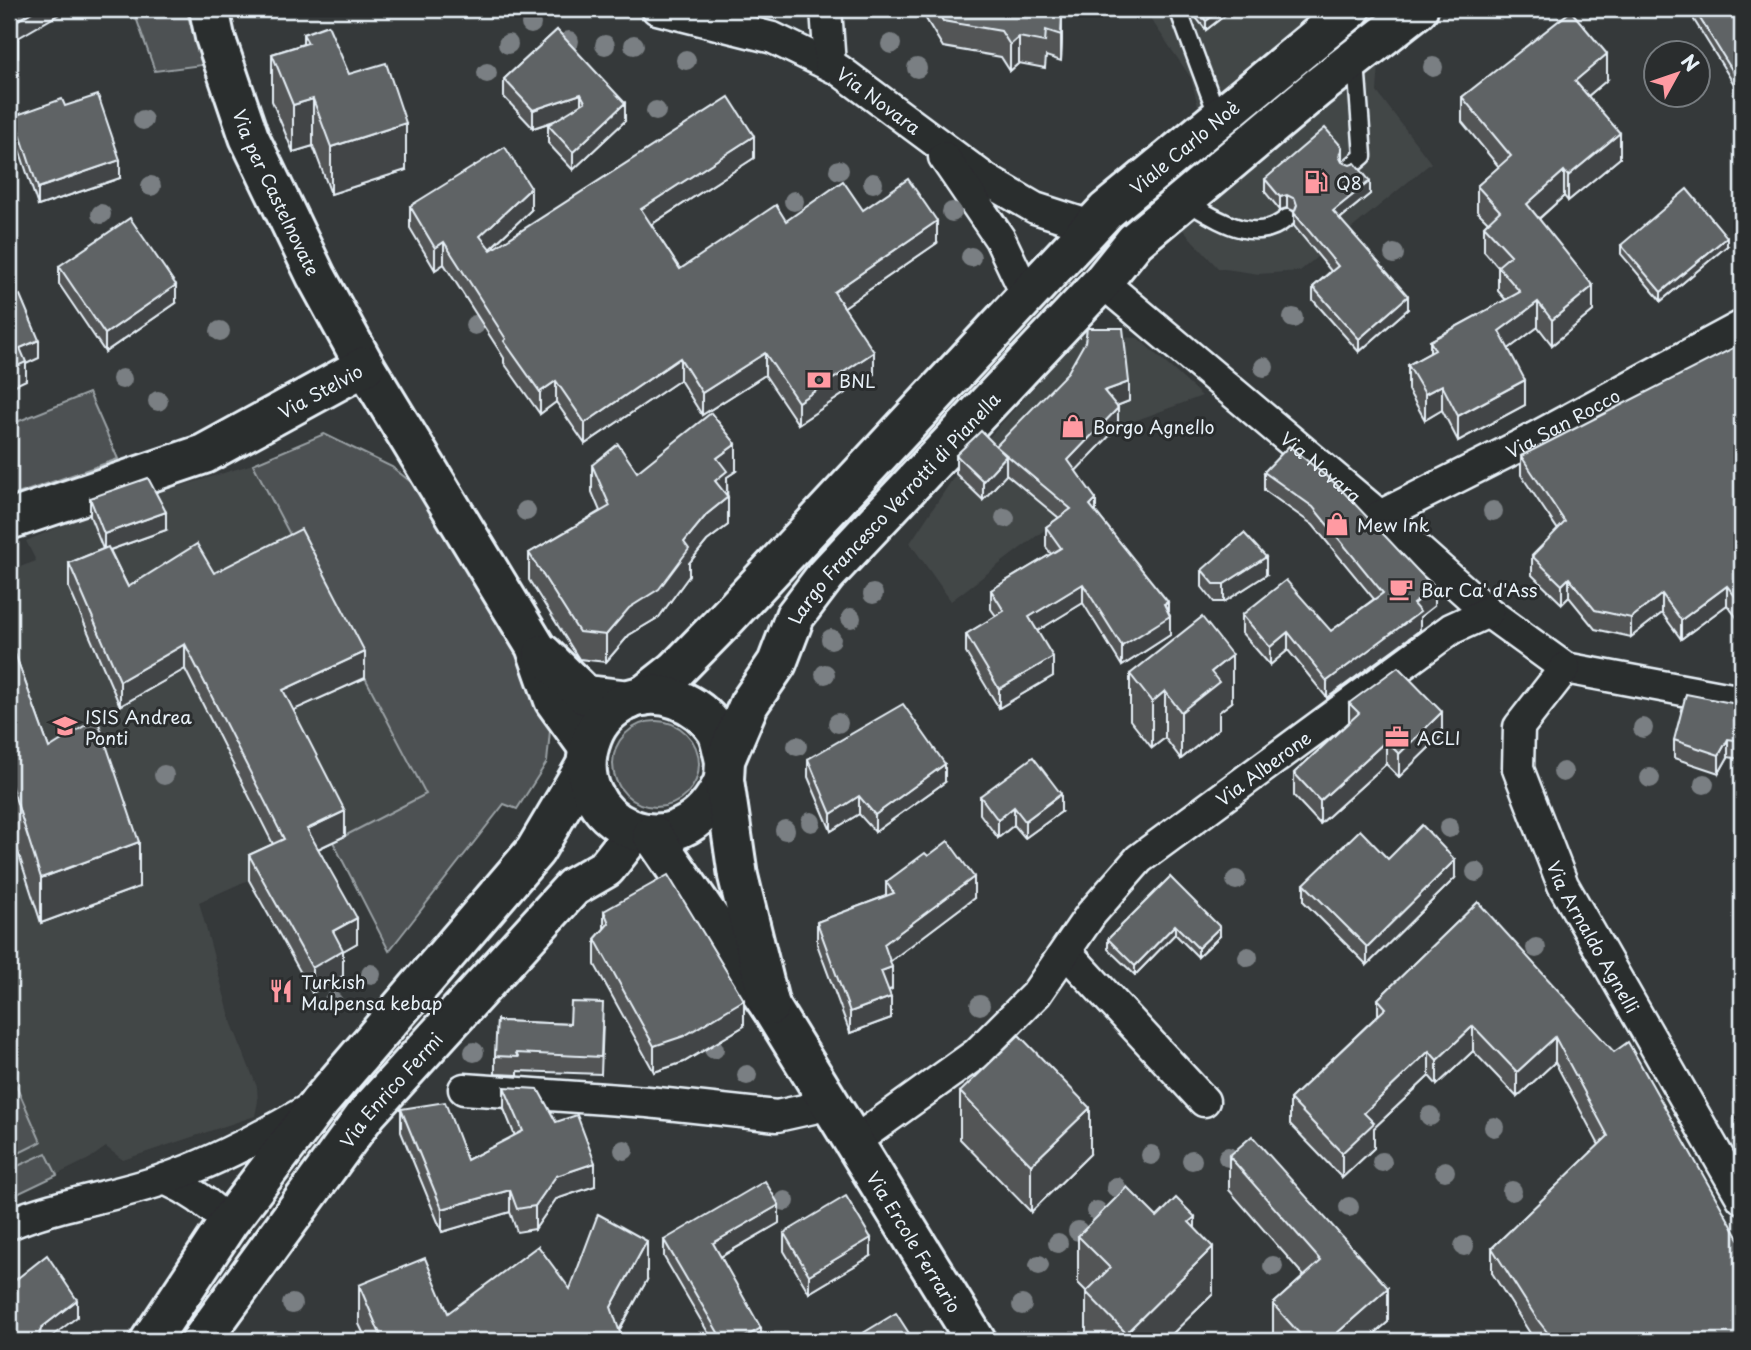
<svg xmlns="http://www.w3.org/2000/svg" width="1751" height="1350" font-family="'Playpen Sans',sans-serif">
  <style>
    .built { fill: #424647 }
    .green { fill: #4d5152; stroke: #9aa1a5; stroke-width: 2 }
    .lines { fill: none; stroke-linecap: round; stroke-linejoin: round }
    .lane-casing { stroke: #e8f1f8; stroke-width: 21 }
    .street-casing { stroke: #e8f1f8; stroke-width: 35 }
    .secondary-casing { stroke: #e8f1f8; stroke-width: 44 }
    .primary-casing { stroke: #e8f1f8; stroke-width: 44 }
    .lane { stroke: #2a2d2e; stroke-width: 16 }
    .street { stroke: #2a2d2e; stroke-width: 30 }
    .secondary { stroke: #2a2d2e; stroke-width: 38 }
    .primary { stroke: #2a2d2e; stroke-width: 38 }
    .tree { fill: #7a7f83 }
    .wall { fill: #525557; stroke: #e8f1f8; stroke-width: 2 }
    .shaded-wall { fill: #424547; stroke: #e8f1f8; stroke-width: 2 }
    .building { fill: #5f6365; stroke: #e8f1f8; stroke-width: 2 }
    .labels { text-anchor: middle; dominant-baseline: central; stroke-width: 6; stroke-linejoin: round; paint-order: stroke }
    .street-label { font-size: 18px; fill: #e8f1f8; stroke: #2a2d2e }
    .poi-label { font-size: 18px; fill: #e8f1f8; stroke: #2a2d2e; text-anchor: start }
  </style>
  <rect width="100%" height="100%" fill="#35393a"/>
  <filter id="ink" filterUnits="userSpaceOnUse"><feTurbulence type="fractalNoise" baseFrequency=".0143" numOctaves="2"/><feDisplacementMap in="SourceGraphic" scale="14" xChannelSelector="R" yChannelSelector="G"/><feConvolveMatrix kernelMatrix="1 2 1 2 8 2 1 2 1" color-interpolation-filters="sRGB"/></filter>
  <g filter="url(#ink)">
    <!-- built -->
    <g class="built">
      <path d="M 1144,9 L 1322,9 L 1198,106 L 1191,78 Z"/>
      <path d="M 1379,64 L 1377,92 L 1431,163 L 1300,271 L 1259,274 L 1218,268 L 1181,228 Z"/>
      <path d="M 1081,335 L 1138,338 L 1202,396 L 1118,427 L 1074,472 L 1093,493 L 951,601 L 910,543 L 956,474 Z"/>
      <path d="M 253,464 L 426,794 L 333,842 L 199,902 L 232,1024 L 257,1087 L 258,1101 L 255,1116 L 123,1160 L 106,1147 L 89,1159 L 9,1198 L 9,571 L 36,561 L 26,541 L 89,514 Z"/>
    </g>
    <!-- green -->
    <g class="green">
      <path d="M 133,9 L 186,9 L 202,65 L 155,71 Z"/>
      <path d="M 89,393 L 118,459 L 9,497 L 9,425 Z"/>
      <path d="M 324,434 L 392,467 L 416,486 L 552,710 L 547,762 L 517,809 L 504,804 L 389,951 L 333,842 L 426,794 L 253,464 Z"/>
      <circle cx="656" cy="764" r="43"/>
      <path d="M 9,1069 L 41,1142 L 9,1158 Z"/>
      <path d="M 46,1153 L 57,1175 L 9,1198 L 9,1170 Z"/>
    </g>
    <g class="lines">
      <!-- lane casing -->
      <g class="lane-casing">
        <g id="lane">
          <path d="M 1178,9 L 1218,117"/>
          <path d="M 1349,168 L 1363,156 L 1356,62"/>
          <path d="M 1183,200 C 1216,218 1253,247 1287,218"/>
        </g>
      </g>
      <!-- street casing -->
      <g class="street-casing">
        <g id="street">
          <path id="s1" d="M 657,9 L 773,38 L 839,70 L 987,180 L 1035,208 L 1091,226"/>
          <path d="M 826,9 L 830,65"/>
          <path d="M 944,157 L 1000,239 L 1027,296"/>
          <path id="s2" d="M 1102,282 L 1380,516 L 1488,612 L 1565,668 L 1742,701"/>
          <path id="s3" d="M 1380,516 L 1525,443 L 1742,326"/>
          <path id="s4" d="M 1565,668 L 1519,727 L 1518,769 L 1563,885 L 1742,1198"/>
          <path d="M 1066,952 L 1204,1101"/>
          <path d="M 464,1089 L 648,1102 L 777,1116 L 831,1104"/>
          <path id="s5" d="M 855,1141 L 976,1054 L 1036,994 L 1091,914 L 1139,859 L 1451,629 L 1488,612"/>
          <path d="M 165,1179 C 190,1190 209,1203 228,1223"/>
          <path d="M 9,1224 C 59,1203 114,1197 165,1179 C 215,1162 265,1135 311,1108"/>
        </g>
      </g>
      <!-- secondary casing -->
      <g class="secondary-casing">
        <g id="secondary">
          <path id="s6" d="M 209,9 L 215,37 L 249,137 L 316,276 L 365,366 L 535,646 L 554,700 L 588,747"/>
          <path id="s7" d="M 9,520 L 204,454 L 365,366"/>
          <path d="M 543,654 L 585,695 L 629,700"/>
          <path d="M 150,1341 L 228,1223 L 320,1102 L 535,851 L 586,765"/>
          <path id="s8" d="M 201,1341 L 367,1113 L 573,887 L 606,868 L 635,831"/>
        </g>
      </g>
      <!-- primary casing -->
      <g class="primary-casing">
        <g id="primary">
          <path id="s9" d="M 643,696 L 676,670 L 723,622 L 1106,211 L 1351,9"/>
          <path d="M 724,780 C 680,882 560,821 592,738 C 598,721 611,708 628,700 C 660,686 697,702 716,730 C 721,738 722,751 725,760"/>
          <path id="s10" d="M 652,834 L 770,1006 L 976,1341"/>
          <path id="s11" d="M 770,1006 L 738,876 L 724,780 L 725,760 L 749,704 L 777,663 L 795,616 L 826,575 L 1102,282 L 1135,241 L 1317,88 L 1418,9"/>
        </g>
      </g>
      <!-- lane -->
      <use href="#lane" class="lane"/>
      <!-- street -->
      <use href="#street" class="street"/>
      <!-- secondary -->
      <use href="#secondary" class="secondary"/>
      <!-- primary -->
      <use href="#primary" class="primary"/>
    </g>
    <!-- trees -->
    <g class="tree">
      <circle cx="531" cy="24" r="10"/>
      <circle cx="569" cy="41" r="10"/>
      <circle cx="508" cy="44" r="10"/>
      <circle cx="891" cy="44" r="10"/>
      <circle cx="605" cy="45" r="10"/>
      <circle cx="634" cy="45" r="10"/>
      <circle cx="686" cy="60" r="10"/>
      <circle cx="1433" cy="67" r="10"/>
      <circle cx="917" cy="68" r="10"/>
      <circle cx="487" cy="73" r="10"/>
      <circle cx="656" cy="111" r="10"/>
      <circle cx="143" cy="120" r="10"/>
      <circle cx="839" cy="170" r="10"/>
      <circle cx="873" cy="183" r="10"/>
      <circle cx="151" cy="186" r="10"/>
      <circle cx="794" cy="201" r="10"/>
      <circle cx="952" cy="212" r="10"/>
      <circle cx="101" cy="214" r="10"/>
      <circle cx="1394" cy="254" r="10"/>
      <circle cx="971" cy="257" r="10"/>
      <circle cx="1293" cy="318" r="10"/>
      <circle cx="475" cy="325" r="10"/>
      <circle cx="220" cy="331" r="10"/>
      <circle cx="1264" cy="367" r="10"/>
      <circle cx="122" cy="379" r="10"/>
      <circle cx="158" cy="401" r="10"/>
      <circle cx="526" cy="511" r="10"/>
      <circle cx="1493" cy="511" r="10"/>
      <circle cx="1005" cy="518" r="10"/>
      <circle cx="873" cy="594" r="10"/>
      <circle cx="851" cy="618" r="10"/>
      <circle cx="831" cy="639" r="10"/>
      <circle cx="825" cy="674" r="10"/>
      <circle cx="838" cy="723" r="10"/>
      <circle cx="1643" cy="728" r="10"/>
      <circle cx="797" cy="746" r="10"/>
      <circle cx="1563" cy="772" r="10"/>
      <circle cx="164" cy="775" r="10"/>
      <circle cx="1650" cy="778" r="10"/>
      <circle cx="1704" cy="784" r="10"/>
      <circle cx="811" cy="822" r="10"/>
      <circle cx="1449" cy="828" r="10"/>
      <circle cx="785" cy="830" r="10"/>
      <circle cx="1476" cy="872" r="10"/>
      <circle cx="1236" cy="880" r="10"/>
      <circle cx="1536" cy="948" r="10"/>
      <circle cx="1248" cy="957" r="10"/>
      <circle cx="371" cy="974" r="10"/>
      <circle cx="333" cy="1002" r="10"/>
      <circle cx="980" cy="1005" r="10"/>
      <circle cx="714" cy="1049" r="10"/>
      <circle cx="474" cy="1052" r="10"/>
      <circle cx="747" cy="1075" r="10"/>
      <circle cx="1430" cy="1116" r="10"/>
      <circle cx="1494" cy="1127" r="10"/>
      <circle cx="624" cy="1150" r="10"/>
      <circle cx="1151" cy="1155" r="10"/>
      <circle cx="1228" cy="1157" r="10"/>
      <circle cx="1192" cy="1160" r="10"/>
      <circle cx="1382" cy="1162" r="10"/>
      <circle cx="1445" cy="1171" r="10"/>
      <circle cx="1116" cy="1187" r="10"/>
      <circle cx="1512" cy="1191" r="10"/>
      <circle cx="785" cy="1201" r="10"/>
      <circle cx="1349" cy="1207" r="10"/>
      <circle cx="1097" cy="1211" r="10"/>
      <circle cx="1078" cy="1231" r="10"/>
      <circle cx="1058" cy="1243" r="10"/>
      <circle cx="1464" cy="1246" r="10"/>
      <circle cx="1039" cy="1265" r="10"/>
      <circle cx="1273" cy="1266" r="10"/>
      <circle cx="292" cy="1304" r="10"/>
      <circle cx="1022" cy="1305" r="10"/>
    </g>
    <!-- wall -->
    <g class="wall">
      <path d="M 920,9 L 1060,9 L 1062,38 L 1061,61 L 1046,56 L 1045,68 L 1019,63 L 1010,71 L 1001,57 L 943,47 Z"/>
      <path d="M 1189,9 L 1233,9 L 1206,30 Z"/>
      <path d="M 1694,9 L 1742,9 L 1742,97 L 1694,20 Z"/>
      <path d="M 557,30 L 625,121 L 573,170 L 548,143 L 548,125 L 555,121 L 533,128 L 504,97 L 504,79 Z"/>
      <path d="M 303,34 L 349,74 L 406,170 L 331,194 L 313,146 L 293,152 L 272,101 L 272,54 L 303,44 Z"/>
      <path d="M 1607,80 L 1588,96 L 1620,158 L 1568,201 L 1564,196 L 1539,219 L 1593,311 L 1552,345 L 1538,327 L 1508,349 L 1525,405 L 1458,441 L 1442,410 L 1425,420 L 1408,390 L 1408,365 L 1430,353 L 1430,341 L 1506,300 L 1498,291 L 1498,267 L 1484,251 L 1484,226 L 1488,222 L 1477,211 L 1477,186 L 1499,167 L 1462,122 L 1462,97 Z"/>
      <path d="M 65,106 L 120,178 L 38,206 L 14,134 L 14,116 Z"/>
      <path d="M 754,158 L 651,225 L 680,269 L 786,221 L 863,210 L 937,243 L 844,307 L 874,374 L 798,424 L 765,375 L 702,415 L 680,380 L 585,444 L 556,402 L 540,414 L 504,363 L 504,358 L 444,264 L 435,270 L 410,228 L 410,206 L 531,210 L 490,249 L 491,250 Z"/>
      <path d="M 1342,162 L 1370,194 L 1340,219 L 1408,309 L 1359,352 L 1313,300 L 1313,287 L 1331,271 L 1294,226 L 1294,211 L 1287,208 L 1280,210 L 1265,192 L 1265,179 Z"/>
      <path d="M 1621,245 L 1727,246 L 1661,301 L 1621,254 Z"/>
      <path d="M 59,266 L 176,303 L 105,352 L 59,284 Z"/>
      <path d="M 1742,355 L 1742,624 L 1727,605 L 1681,639 L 1662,613 L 1631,637 L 1595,629 L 1569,597 L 1562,604 L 1532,575 L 1532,556 L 1558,530 L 1521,475 L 1521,456 Z"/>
      <path d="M 1129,401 L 1116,406 L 1118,427 L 1075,471 L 1096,512 L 1168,611 L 1170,635 L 1122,666 L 1083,603 L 1037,631 L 1053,676 L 999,708 L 966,653 L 966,634 L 996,616 L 991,609 L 991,590 L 1051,554 L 1046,547 L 1046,527 L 1059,518 L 1006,474 L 983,500 L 956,474 L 956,455 L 996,446 Z"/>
      <path d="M 1289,446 L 1434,606 L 1420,617 L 1420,630 L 1327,698 L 1288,650 L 1270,665 L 1242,633 L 1242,615 L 1331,631 L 1374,599 L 1313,525 L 1264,490 L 1264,472 Z"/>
      <path d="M 592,465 L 637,472 L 736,471 L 727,477 L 728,525 L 707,541 L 689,563 L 689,576 L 659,617 L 629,635 L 606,662 L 579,659 L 529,580 L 529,553 L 600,511 L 592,492 Z"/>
      <path d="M 90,498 L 166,530 L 110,550 L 128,587 L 214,573 L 365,678 L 293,710 L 345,836 L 318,849 L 357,943 L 343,951 L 343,976 L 312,993 L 249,880 L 249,855 L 273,844 L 185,669 L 120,706 L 69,588 L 69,563 L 103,549 L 90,516 Z"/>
      <path d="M 1202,570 L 1266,575 L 1224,602 L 1214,602 L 1202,587 Z"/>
      <path d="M 9,637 L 49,748 L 139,887 L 41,923 L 9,824 Z"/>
      <path d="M 1130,674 L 1232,702 L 1219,712 L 1219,728 L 1181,759 L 1165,738 L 1152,748 L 1130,720 Z"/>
      <path d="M 1349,703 L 1442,735 L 1399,777 L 1386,764 L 1320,824 L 1294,796 L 1294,773 L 1349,722 Z"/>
      <path d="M 1742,705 L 1742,759 L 1728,757 L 1719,773 L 1674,758 L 1674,740 Z"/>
      <path d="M 808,759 L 945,782 L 875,832 L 859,814 L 831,831 L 808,777 Z"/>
      <path d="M 980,796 L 1061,812 L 1025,838 L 1014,825 L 998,838 L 980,814 Z"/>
      <path d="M 928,856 L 974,898 L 890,961 L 892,989 L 889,990 L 891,1018 L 850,1033 L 817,944 L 817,922 L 886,896 L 886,882 Z"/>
      <path d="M 1388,859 L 1455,878 L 1367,965 L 1304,902 L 1304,884 Z"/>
      <path d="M 1170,877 L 1220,936 L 1198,957 L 1175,934 L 1135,975 L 1108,949 L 1108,939 Z"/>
      <path d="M 1478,902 L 1742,1341 L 1535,1341 L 1492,1273 L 1492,1248 L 1599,1145 L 1555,1062 L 1517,1097 L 1473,1051 L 1437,1085 L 1429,1076 L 1374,1128 L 1374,1148 L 1342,1178 L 1290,1124 L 1290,1099 L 1378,1015 L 1378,999 Z"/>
      <path d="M 604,911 L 744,1026 L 684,1062 L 654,1072 L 595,965 L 595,939 L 604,929 Z"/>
      <path d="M 498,1021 L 570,1024 L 603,1021 L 601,1074 L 518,1071 L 518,1075 L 495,1074 L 495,1056 Z"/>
      <path d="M 504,1087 L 556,1122 L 595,1186 L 556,1199 L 535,1229 L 517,1232 L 510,1212 L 442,1232 L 401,1132 L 401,1109 L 467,1160 L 515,1136 L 504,1109 Z"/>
      <path d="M 960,1092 L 1090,1154 L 1031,1212 L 960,1139 Z"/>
      <path d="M 1742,1110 L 1742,1145 L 1735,1134 L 1735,1116 Z"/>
      <path d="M 1229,1156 L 1388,1322 L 1366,1341 L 1276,1341 L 1273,1338 L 1273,1304 L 1304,1276 L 1229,1190 Z"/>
      <path d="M 1157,1217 L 1195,1228 L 1213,1294 L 1165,1341 L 1088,1341 L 1086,1339 L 1086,1291 L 1078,1283 L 1078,1236 Z"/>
      <path d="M 779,1223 L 721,1257 L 761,1341 L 713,1341 L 664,1257 L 664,1240 Z"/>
      <path d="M 784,1233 L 871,1256 L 809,1293 L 784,1251 Z"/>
      <path d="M 647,1280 L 619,1331 L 623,1341 L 367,1341 L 359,1324 L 359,1285 L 448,1313 L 570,1289 Z"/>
    </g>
    <!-- shaded-wall -->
    <g class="shaded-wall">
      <path d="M 37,9 L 68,9 L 11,42 L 11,24 Z"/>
      <path d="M 1221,9 L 1233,9 L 1206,30 L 1206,21 Z"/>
      <path d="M 1062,12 L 1062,38 L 1061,61 L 1061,35 Z"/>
      <path d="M 1019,37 L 1019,63 L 1010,71 L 1010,45 Z"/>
      <path d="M 18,39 L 18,57 L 9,61 L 9,43 Z"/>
      <path d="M 1607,54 L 1607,80 L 1575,107 L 1575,81 Z"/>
      <path d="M 581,94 L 581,112 L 533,128 L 533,110 Z"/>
      <path d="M 313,99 L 313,146 L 293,152 L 293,105 Z"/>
      <path d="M 625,103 L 625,121 L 573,170 L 573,152 Z"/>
      <path d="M 406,123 L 406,170 L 331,194 L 331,147 Z"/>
      <path d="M 1620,133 L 1620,158 L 1568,201 L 1568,176 Z"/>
      <path d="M 754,136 L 754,158 L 641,231 L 641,209 Z"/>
      <path d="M 1342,147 L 1342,160 L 1339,169 L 1339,156 Z"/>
      <path d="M 120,160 L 120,178 L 38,206 L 38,188 Z"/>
      <path d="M 1564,171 L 1564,196 L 1527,229 L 1527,204 Z"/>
      <path d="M 1370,181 L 1370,194 L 1333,224 L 1333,211 Z"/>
      <path d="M 531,188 L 531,210 L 480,258 L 480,236 Z"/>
      <path d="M 1287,195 L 1287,208 L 1280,210 L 1280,197 Z"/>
      <path d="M 937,221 L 937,243 L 834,314 L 834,292 Z"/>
      <path d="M 1727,237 L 1727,246 L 1661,301 L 1661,292 Z"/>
      <path d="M 444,242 L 444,264 L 435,270 L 435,248 Z"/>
      <path d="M 176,285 L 176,303 L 105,352 L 105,334 Z"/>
      <path d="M 1593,286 L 1593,311 L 1552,345 L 1552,320 Z"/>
      <path d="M 1408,296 L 1408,309 L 1359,352 L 1359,339 Z"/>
      <path d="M 1538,302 L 1538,327 L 1499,356 L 1499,331 Z"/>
      <path d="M 39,340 L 39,358 L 26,364 L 26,380 L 9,388 L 9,370 L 20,348 Z"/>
      <path d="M 874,352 L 874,374 L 798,424 L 798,402 Z"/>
      <path d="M 765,353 L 765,375 L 702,415 L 702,393 Z"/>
      <path d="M 680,358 L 680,380 L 585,444 L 585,423 Z"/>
      <path d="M 1525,380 L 1525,405 L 1458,441 L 1458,416 Z"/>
      <path d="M 556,381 L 556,402 L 540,414 L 540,392 Z"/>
      <path d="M 1129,382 L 1129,401 L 1104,411 L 1104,391 Z"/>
      <path d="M 1442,385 L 1442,410 L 1425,420 L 1425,394 Z"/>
      <path d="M 1118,408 L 1118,427 L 1068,479 L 1068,460 Z"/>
      <path d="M 736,444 L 736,471 L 727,477 L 727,498 L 715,481 L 717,458 Z"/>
      <path d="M 1006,456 L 1006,475 L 983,500 L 983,481 Z"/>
      <path d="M 728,497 L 728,525 L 707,541 L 689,563 L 689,576 L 659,617 L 629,635 L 606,662 L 606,635 L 707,514 Z"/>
      <path d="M 1096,499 L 1096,519 L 1090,505 Z"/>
      <path d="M 166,512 L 166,530 L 104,552 L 104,534 Z"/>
      <path d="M 1266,557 L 1266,575 L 1224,602 L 1224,584 Z"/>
      <path d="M 1569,578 L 1569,597 L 1562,604 L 1562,585 Z"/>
      <path d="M 1083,584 L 1083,603 L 1029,636 L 1029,617 Z"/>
      <path d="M 1727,586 L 1727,605 L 1681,639 L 1681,620 Z"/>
      <path d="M 1434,588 L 1434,606 L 1420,617 L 1420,630 L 1327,698 L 1327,681 L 1413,604 Z"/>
      <path d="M 1662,594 L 1662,613 L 1631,637 L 1631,618 Z"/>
      <path d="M 1168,602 L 1168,617 L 1170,616 L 1170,635 L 1122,666 L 1122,646 Z"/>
      <path d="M 1288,632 L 1288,650 L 1270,665 L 1270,647 Z"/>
      <path d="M 185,644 L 185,669 L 120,706 L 120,681 Z"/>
      <path d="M 365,652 L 365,678 L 283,715 L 283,690 Z"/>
      <path d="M 1232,655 L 1232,702 L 1219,712 L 1219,728 L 1181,759 L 1181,712 L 1211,672 Z"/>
      <path d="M 1053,657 L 1053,676 L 999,708 L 999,689 Z"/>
      <path d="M 1165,691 L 1165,738 L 1152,748 L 1152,702 Z"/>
      <path d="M 1442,712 L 1442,735 L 1399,777 L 1399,754 Z"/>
      <path d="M 1728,739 L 1728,757 L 1719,773 L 1719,755 Z"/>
      <path d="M 1386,741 L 1386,764 L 1320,824 L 1320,801 Z"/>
      <path d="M 945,764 L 945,782 L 875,832 L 875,815 Z"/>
      <path d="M 1061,794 L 1061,812 L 1025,838 L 1025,821 Z"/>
      <path d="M 859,796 L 859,814 L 831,831 L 831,814 Z"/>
      <path d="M 1014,807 L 1014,825 L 998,838 L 998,820 Z"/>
      <path d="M 345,811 L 345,836 L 307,854 L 307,829 Z"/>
      <path d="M 139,842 L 139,887 L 41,923 L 41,878 Z"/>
      <path d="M 1455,860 L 1455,878 L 1367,965 L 1367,947 Z"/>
      <path d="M 974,877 L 974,898 L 884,966 L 884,944 Z"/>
      <path d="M 357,918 L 357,943 L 343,951 L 343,976 L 312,993 L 312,968 L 333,931 Z"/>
      <path d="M 1175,925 L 1175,934 L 1135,975 L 1135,966 Z"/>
      <path d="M 1220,927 L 1220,936 L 1198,957 L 1198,948 Z"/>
      <path d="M 892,967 L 892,989 L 881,993 L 881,971 Z"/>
      <path d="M 891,997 L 891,1018 L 850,1033 L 850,1012 Z"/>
      <path d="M 744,1000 L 744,1026 L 684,1062 L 654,1072 L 654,1046 Z"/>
      <path d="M 1473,1026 L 1473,1051 L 1437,1085 L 1437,1060 Z"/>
      <path d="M 1555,1037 L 1555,1062 L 1517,1097 L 1517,1072 Z"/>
      <path d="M 1429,1051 L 1429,1076 L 1374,1128 L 1374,1148 L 1342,1178 L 1342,1153 L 1364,1113 Z"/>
      <path d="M 1090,1108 L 1090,1154 L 1031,1212 L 1031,1165 Z"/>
      <path d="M 595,1163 L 595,1186 L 556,1199 L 535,1229 L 535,1206 L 556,1176 Z"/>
      <path d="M 510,1190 L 510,1212 L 442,1232 L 442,1209 Z"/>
      <path d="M 779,1205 L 779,1223 L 713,1261 L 713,1243 Z"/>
      <path d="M 1195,1217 L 1195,1264 L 1189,1222 Z"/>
      <path d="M 871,1238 L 871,1256 L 809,1293 L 809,1275 Z"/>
      <path d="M 647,1241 L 647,1280 L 613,1341 L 611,1307 Z"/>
      <path d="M 1213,1247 L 1213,1294 L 1165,1341 L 1126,1341 L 1126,1333 Z"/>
      <path d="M 1388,1288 L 1388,1322 L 1366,1341 L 1328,1341 Z"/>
      <path d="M 77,1300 L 77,1317 L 46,1341 L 38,1341 L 41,1328 Z"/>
      <path d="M 761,1328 L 761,1341 L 738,1341 Z"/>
    </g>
    <!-- building -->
    <g class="building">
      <path d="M 9,9 L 37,9 L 11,24 L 18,39 L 9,43 Z"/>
      <path d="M 936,9 L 1060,9 L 1062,12 L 1061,35 L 1046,30 L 1045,42 L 1019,37 L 1010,45 L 1001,31 L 943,21 Z"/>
      <path d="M 1196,9 L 1221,9 L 1206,21 Z"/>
      <path d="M 1694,9 L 1742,9 L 1742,86 Z"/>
      <path d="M 1571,11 L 1607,54 L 1575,81 L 1620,133 L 1568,176 L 1564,171 L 1527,204 L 1593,286 L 1552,320 L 1538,302 L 1499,331 L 1525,380 L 1458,416 L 1442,385 L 1425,394 L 1408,365 L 1435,350 L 1430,341 L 1520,292 L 1498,266 L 1511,255 L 1484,226 L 1500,211 L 1477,186 L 1511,156 L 1462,97 Z"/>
      <path d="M 328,25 L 349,74 L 386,63 L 406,123 L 331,147 L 313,99 L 293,105 L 272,54 L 308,43 L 303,34 Z"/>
      <path d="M 557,30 L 625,103 L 573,152 L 548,125 L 585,102 L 581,94 L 533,110 L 504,79 Z"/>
      <path d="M 98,95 L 120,160 L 38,188 L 14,116 L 62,99 L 65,106 Z"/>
      <path d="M 729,97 L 754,136 L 641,209 L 680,269 L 776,205 L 786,221 L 843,181 L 863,210 L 908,179 L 937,221 L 834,292 L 874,352 L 798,402 L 765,353 L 702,393 L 680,358 L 585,423 L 556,381 L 540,392 L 504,341 L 506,339 L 444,242 L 435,248 L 410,206 L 505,147 L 531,188 L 480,236 L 491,250 Z"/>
      <path d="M 1325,128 L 1342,147 L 1339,156 L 1342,162 L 1350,165 L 1355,163 L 1370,181 L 1333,211 L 1408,296 L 1359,339 L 1313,287 L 1338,266 L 1294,213 L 1297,205 L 1295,199 L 1287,195 L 1280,197 L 1265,179 Z"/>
      <path d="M 1687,189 L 1727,237 L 1661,292 L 1621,245 Z"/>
      <path d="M 130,218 L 176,285 L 105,334 L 59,266 Z"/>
      <path d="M 20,295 L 39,340 L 20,348 L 26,362 L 9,370 L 9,300 Z"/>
      <path d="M 1087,328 L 1123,328 L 1129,382 L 1104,391 L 1118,408 L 1068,460 L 1096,499 L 1090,505 L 1168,602 L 1164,604 L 1170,616 L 1122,646 L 1083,584 L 1029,617 L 1053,657 L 999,689 L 966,634 L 1004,611 L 991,590 L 1061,548 L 1046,527 L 1071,509 L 997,447 L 1006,456 L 983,481 L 956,455 L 981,431 L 996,446 L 1068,372 L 1085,342 Z"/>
      <path d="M 1737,346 L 1742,355 L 1742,605 L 1727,586 L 1681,620 L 1662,594 L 1631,618 L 1595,610 L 1569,578 L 1562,585 L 1532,556 L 1565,522 L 1521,456 Z"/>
      <path d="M 711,413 L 736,444 L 717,458 L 727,471 L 715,481 L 728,497 L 707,514 L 684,542 L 689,549 L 659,589 L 629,608 L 606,635 L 579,632 L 529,553 L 610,506 L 592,465 L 618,444 L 637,472 Z"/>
      <path d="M 1289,446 L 1336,484 L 1434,588 L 1413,604 L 1420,612 L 1327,681 L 1288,632 L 1270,647 L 1242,615 L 1286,580 L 1331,631 L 1383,593 L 1313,507 L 1264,472 Z"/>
      <path d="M 148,478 L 166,512 L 104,534 L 90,498 Z"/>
      <path d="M 301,529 L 365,652 L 283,690 L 345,811 L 307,829 L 357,918 L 333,931 L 343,950 L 312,968 L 249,855 L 284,839 L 185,644 L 120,681 L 69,563 L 108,547 L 128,587 L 197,544 L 214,573 Z"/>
      <path d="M 1244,533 L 1266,557 L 1224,584 L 1214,584 L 1202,570 Z"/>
      <path d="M 1202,617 L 1232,655 L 1211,672 L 1219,682 L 1181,712 L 1165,691 L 1152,702 L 1130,674 Z"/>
      <path d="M 9,637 L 49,748 L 97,718 L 139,842 L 41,878 L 9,778 Z"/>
      <path d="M 1398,667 L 1442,712 L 1399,754 L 1386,741 L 1320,801 L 1294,773 L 1359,713 L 1349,703 Z"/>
      <path d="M 1686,694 L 1742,705 L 1742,741 L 1728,739 L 1719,755 L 1674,740 Z"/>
      <path d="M 903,704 L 945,764 L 875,815 L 859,796 L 831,814 L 808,759 Z"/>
      <path d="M 1033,757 L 1061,794 L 1025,821 L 1014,807 L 998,820 L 980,796 Z"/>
      <path d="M 1422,825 L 1455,860 L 1367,947 L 1304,884 L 1360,830 L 1388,859 Z"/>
      <path d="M 948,841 L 974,877 L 884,944 L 892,967 L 881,971 L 891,997 L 850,1012 L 817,922 L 894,893 L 886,882 L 925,853 L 928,856 Z"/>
      <path d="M 668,875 L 744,1000 L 684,1036 L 654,1046 L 595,939 L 609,923 L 604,911 Z"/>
      <path d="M 1170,877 L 1220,927 L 1198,948 L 1175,925 L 1135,966 L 1108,939 Z"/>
      <path d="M 1478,902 L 1614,1052 L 1628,1042 L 1742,1244 L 1742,1341 L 1554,1341 L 1537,1319 L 1492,1248 L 1608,1136 L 1555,1037 L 1517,1072 L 1473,1026 L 1437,1060 L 1429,1051 L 1364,1113 L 1374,1123 L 1342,1153 L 1290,1099 L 1386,1008 L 1378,999 Z"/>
      <path d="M 571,1002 L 603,1003 L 601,1057 L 516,1053 L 518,1057 L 495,1056 L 497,1018 L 498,1021 L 570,1024 Z"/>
      <path d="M 1019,1035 L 1090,1108 L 1031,1165 L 960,1092 Z"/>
      <path d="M 504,1087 L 538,1089 L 556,1122 L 577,1115 L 595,1163 L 556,1176 L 535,1206 L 517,1209 L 510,1190 L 442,1209 L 401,1109 L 445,1102 L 467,1160 L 523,1131 Z"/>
      <path d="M 1742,1110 L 1742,1127 L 1735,1116 Z"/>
      <path d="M 1252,1136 L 1388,1288 L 1328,1341 L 1306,1341 L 1273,1304 L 1321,1261 L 1229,1156 Z"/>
      <path d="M 765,1181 L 779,1205 L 713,1243 L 761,1328 L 738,1341 L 723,1341 L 664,1240 Z"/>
      <path d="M 1127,1187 L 1157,1217 L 1176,1198 L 1195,1217 L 1189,1222 L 1213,1247 L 1126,1333 L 1086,1292 L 1110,1268 L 1078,1236 Z"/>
      <path d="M 846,1196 L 871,1238 L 809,1275 L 784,1233 Z"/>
      <path d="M 598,1214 L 647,1241 L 611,1307 L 623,1341 L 383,1341 L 359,1285 L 425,1258 L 448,1313 L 538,1246 L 570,1289 Z"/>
      <path d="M 47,1255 L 77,1300 L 41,1328 L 38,1341 L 9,1341 L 9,1285 Z"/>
      <path d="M 896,1313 L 914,1341 L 850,1341 Z"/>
    </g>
  </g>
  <!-- icons -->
  <defs>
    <g id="fuel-bare" transform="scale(1.89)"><path d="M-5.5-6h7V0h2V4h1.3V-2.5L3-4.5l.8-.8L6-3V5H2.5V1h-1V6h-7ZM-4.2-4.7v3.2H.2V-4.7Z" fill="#ff9aa2" stroke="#2a2d2e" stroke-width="2.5" paint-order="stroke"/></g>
    <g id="bank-bare" transform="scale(1.89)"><path d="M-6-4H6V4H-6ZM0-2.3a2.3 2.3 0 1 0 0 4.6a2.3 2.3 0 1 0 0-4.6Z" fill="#ff9aa2" stroke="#2a2d2e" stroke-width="2.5" paint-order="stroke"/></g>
    <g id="shop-bare" transform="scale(1.89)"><path d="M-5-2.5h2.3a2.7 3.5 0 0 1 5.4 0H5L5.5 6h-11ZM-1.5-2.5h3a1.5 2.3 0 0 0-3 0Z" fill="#ff9aa2" stroke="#2a2d2e" stroke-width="2.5" paint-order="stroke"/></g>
    <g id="cafe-bare" transform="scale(1.89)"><path d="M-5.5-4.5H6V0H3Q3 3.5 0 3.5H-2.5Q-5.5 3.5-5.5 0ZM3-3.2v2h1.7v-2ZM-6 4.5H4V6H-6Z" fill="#ff9aa2" stroke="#2a2d2e" stroke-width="2.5" paint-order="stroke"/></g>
    <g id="school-bare" transform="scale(1.89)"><path d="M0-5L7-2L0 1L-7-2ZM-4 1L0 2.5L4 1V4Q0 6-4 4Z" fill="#ff9aa2" stroke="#2a2d2e" stroke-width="2.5" paint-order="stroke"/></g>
    <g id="office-bare" transform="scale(1.89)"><path d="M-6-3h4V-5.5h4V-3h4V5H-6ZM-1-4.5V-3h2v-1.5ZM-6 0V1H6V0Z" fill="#ff9aa2" stroke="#2a2d2e" stroke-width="2.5" paint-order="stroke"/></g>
    <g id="restaurant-bare" transform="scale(1.89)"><path d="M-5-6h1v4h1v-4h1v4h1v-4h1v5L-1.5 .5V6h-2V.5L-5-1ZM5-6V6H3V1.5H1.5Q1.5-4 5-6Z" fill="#ff9aa2" stroke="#2a2d2e" stroke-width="2.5" paint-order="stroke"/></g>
  </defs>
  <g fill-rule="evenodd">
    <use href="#fuel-bare" x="1316" y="182"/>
    <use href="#bank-bare" x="819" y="380"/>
    <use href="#shop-bare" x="1073" y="426"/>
    <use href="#shop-bare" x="1337" y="524"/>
    <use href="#cafe-bare" x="1401" y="589"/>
    <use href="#school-bare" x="65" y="726"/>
    <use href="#office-bare" x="1397" y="737"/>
    <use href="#restaurant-bare" x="281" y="991"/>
  </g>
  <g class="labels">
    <!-- street labels -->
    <g class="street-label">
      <text stroke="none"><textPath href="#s1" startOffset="243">Via Novara</textPath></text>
      <text stroke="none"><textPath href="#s9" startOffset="772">Viale Carlo Noè</textPath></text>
      <text stroke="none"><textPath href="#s6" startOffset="196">Via per Castelnovate</textPath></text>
      <text stroke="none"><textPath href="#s7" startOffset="338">Via Stelvio</textPath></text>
      <text stroke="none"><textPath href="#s3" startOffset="205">Via San Rocco</textPath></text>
      <text stroke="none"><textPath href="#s2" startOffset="287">Via Novara</textPath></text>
      <text stroke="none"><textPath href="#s11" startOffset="558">Largo Francesco Verrotti di Pianella</textPath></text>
      <text stroke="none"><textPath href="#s5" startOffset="558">Via Alberone</textPath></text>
      <text stroke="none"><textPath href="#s4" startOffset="301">Via Arnaldo Agnelli</textPath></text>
      <text stroke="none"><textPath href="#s8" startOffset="315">Via Enrico Fermi</textPath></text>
      <text stroke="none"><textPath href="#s10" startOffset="485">Via Ercole Ferrario</textPath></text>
    </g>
    <!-- poi labels -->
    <g class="poi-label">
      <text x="1336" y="182">Q8</text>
      <text x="839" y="380">BNL</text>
      <text x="1093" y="426">Borgo Agnello</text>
      <text x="1357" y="524">Mew Ink</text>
      <text x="1421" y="589">Bar Ca' d'Ass</text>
      <text x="85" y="716">ISIS Andrea<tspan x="85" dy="21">Ponti</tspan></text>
      <text x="1417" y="737">ACLI</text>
      <text x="301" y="981">Turkısh<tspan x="301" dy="21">Malpensa kebap</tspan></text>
    </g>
  </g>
  <!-- margin -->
  <rect width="1751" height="1350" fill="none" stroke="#2a2d2e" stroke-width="35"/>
  <rect x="18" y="18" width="1716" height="1315" fill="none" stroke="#e8f1f8" stroke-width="2.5" filter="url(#ink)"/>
  <!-- north arrow -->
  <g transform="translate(1677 74) rotate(50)"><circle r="33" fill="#2a2d2e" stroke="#767b7f" stroke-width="2"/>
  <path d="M0-5L12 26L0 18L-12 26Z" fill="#ff9aa2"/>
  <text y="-10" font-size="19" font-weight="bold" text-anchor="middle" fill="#e8f1f8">N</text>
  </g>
</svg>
